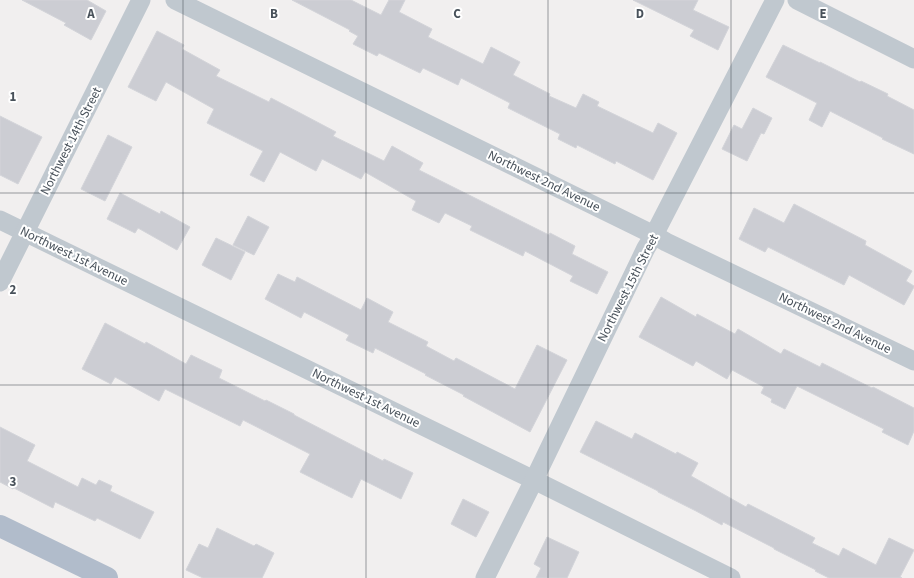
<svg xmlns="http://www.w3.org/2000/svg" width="914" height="578" font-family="'Source Sans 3',sans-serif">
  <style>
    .building { fill: #cccdd3; stroke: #d3d4d9 }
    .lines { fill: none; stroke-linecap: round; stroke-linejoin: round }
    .minor { stroke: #c0c8cf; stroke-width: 19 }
    .major { stroke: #b1bccb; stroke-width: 22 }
    .grid { fill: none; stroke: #48515a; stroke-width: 1; stroke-opacity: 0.55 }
    .labels { text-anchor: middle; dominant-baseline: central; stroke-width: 4; stroke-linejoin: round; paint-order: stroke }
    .street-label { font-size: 13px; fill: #48515a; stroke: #fff }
    .grid-label { font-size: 13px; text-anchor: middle; font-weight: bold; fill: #48515a; stroke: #fff; stroke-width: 4; stroke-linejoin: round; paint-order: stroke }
  </style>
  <rect width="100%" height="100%" fill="#f1efef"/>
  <!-- building -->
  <g class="building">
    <path d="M 22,0 L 87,0 L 106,11 L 91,40 L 64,25 L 66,23 Z"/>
    <path d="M 292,0 L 351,0 L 381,15 L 389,0 L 405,0 L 399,12 L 432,29 L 428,37 L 483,64 L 491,47 L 520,62 L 513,75 L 550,94 L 549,96 L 576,108 L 583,94 L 599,102 L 597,106 L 653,133 L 658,123 L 677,133 L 653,180 L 616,161 L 615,164 L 577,145 L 576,148 L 558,139 L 560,134 L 508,108 L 510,103 L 461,78 L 458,85 L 423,68 L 420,73 L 379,53 L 377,56 L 353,44 L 358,36 L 349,31 L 350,30 Z"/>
    <path d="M 633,0 L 698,0 L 693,10 L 729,27 L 718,50 L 690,36 L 694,30 Z"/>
    <path d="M 157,31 L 184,45 L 182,49 L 220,70 L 216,76 L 269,102 L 271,98 L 300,113 L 336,132 L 333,136 L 384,161 L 392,146 L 423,163 L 419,170 L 549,235 L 550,233 L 575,246 L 572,254 L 608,272 L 597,294 L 570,281 L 573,276 L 525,251 L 523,256 L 470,230 L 472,226 L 445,213 L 439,223 L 412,210 L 416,201 L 365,172 L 361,179 L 322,159 L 316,171 L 280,152 L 264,182 L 250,175 L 263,151 L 207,123 L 214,109 L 166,82 L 156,101 L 128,87 Z"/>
    <path d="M 783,45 L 820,63 L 820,62 L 860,82 L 861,81 L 888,94 L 887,96 L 914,110 L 914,154 L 882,139 L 883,138 L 830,111 L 822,127 L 809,120 L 817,103 L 766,77 Z"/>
    <path d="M 753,108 L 772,118 L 764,134 L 761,133 L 747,161 L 722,149 L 734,125 L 742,129 Z"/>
    <path d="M 0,116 L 42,137 L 18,184 L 0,175 Z"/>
    <path d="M 108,135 L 132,147 L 105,201 L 81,189 Z"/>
    <path d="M 120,193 L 160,214 L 161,211 L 190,227 L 177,250 L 138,228 L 135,233 L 107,219 Z"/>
    <path d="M 794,204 L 866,241 L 865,245 L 912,271 L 906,281 L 914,286 L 914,287 L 904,305 L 849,275 L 844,285 L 768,247 L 765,252 L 739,239 L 754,208 L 784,223 Z"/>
    <path d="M 248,216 L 269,227 L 254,255 L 233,245 Z"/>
    <path d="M 216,238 L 245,252 L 231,280 L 202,265 Z"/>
    <path d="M 278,274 L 295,282 L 297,277 L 361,310 L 367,298 L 393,312 L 388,322 L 428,342 L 426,346 L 454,361 L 456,358 L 515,389 L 537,345 L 567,360 L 530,432 L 463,396 L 464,395 L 425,375 L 426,374 L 375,348 L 373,353 L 346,340 L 349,335 L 304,312 L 301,318 L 265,299 Z"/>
    <path d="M 661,297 L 696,317 L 697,314 L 735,334 L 738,329 L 781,354 L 784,349 L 820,367 L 822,363 L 872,388 L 873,387 L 914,408 L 914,431 L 908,445 L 882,432 L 884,429 L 797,386 L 785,409 L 771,402 L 772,399 L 761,393 L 764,387 L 732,370 L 727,379 L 696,361 L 693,366 L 639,337 Z"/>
    <path d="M 105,323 L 145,344 L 146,342 L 186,364 L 191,355 L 222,370 L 219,378 L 265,401 L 266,400 L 294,414 L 294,415 L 383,461 L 384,459 L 413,473 L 401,499 L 361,479 L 352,498 L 300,472 L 310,454 L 243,420 L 240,426 L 165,389 L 159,401 L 115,377 L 111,384 L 82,369 Z"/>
    <path d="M 596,421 L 632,439 L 635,433 L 676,454 L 677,452 L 698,463 L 691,476 L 746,507 L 748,504 L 815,538 L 812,543 L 839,556 L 843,548 L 876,565 L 889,538 L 914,550 L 900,577 L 902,578 L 829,578 L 815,571 L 816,570 L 774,549 L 774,548 L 723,522 L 722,525 L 696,511 L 658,492 L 658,491 L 580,452 Z"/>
    <path d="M 0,427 L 35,445 L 27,461 L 78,487 L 82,478 L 96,485 L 99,480 L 112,486 L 110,491 L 154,512 L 140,539 L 97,518 L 95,521 L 55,502 L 53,508 L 14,488 L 13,489 L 0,482 Z"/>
    <path d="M 463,499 L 489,512 L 476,537 L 451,524 Z"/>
    <path d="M 217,528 L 254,546 L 256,544 L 274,553 L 262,578 L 203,578 L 186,570 L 199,544 L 208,548 Z"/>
    <path d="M 547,537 L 579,552 L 567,578 L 536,578 L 541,568 L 534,564 Z"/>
  </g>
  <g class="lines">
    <!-- minor -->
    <g class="minor">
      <path d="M 175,0 L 654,235 L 666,242 L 914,361"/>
      <path d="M 797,0 L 914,59"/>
      <path d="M 0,220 L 534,480 L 731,578"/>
      <path d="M 0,282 L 141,0"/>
      <path d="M 485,578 L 534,480 L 646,248 L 654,235 L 775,0"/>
    </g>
    <!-- major -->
    <path class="major" d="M 0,526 L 107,578"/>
  </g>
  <!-- grid -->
  <path class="grid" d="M 183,0 L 183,578M 366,0 L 366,578M 548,0 L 548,578M 731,0 L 731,578M 0,193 L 914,193M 0,385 L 914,385"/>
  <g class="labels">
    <!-- street labels -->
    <g class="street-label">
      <text transform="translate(71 141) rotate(-63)">Northwest 14th Street</text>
      <text transform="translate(544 181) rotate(26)">Northwest 2nd Avenue</text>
      <text transform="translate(74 256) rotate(26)">Northwest 1st Avenue</text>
      <text transform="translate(628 288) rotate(-63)">Northwest 15th Street</text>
      <text transform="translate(835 323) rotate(26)">Northwest 2nd Avenue</text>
      <text transform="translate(366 398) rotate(26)">Northwest 1st Avenue</text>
    </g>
  </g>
  <g class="grid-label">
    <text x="91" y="18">A</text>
    <text x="274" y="18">B</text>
    <text x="457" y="18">C</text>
    <text x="640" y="18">D</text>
    <text x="823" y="18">E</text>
    <text x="13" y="101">1</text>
    <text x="13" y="294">2</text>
    <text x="13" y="486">3</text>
  </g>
</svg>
